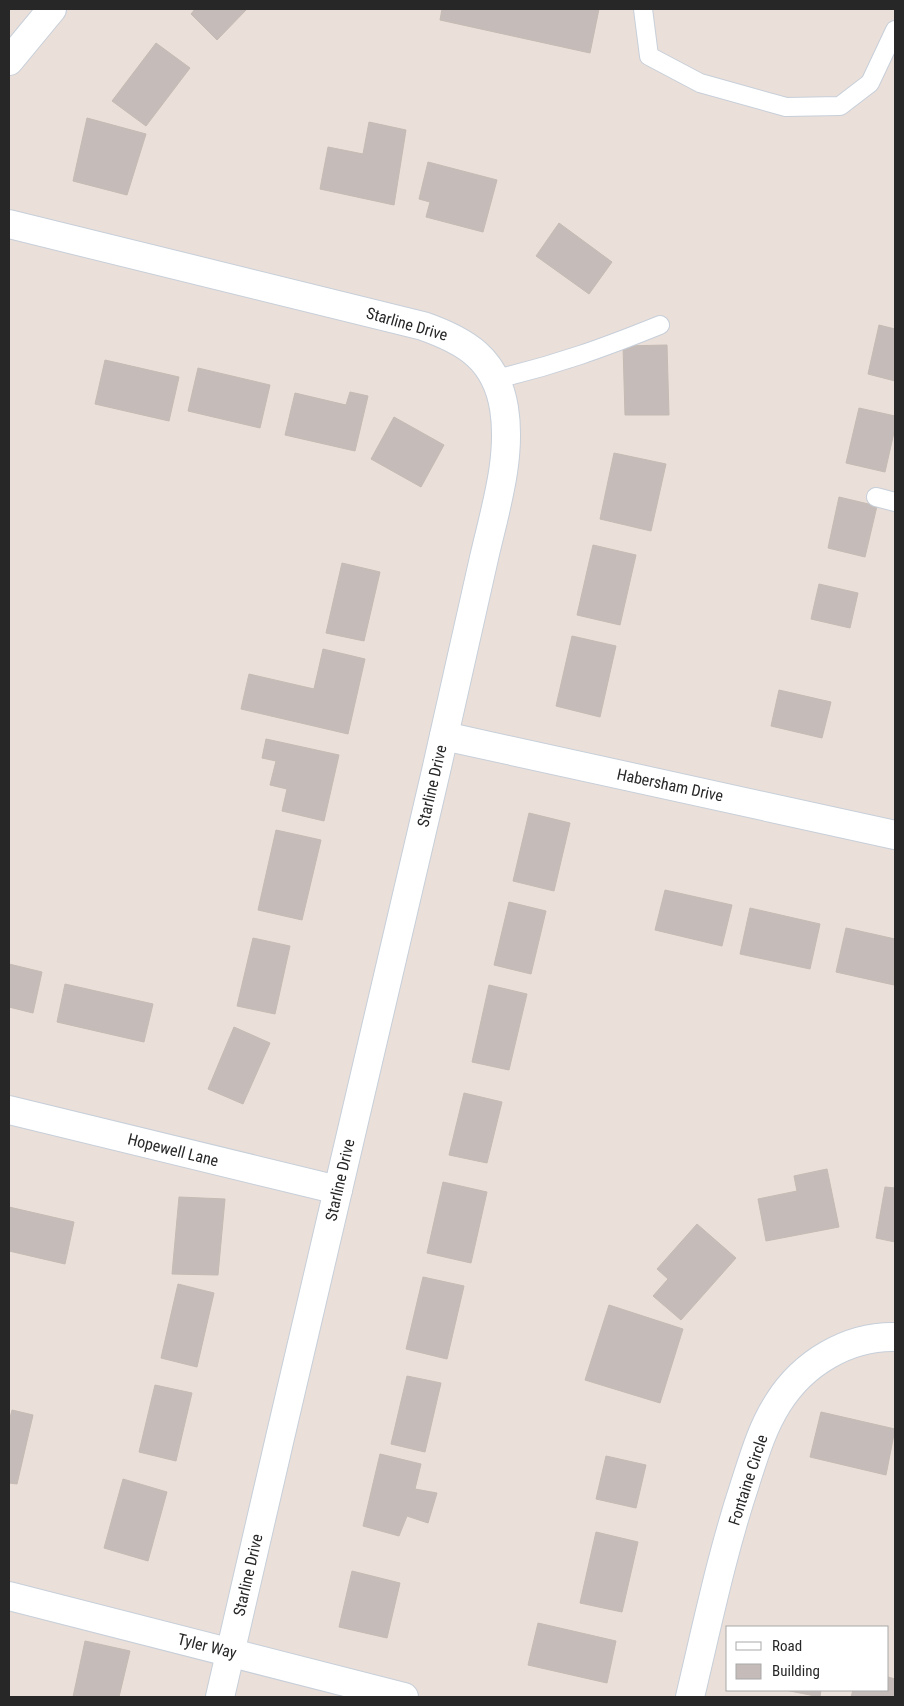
<svg xmlns="http://www.w3.org/2000/svg" width="904" height="1706" font-family="'Roboto Condensed',sans-serif">
  <style>
    .building { fill: #c5bcb9; stroke: #c5bbb3 }
    .lines { fill: none; stroke-linecap: round; stroke-linejoin: round }
    .lane-casing { stroke: #c7cfd9; stroke-width: 20 }
    .street-casing { stroke: #c7cfd9; stroke-width: 30 }
    .secondary-casing { stroke: #c7cfd9; stroke-width: 30 }
    .lane { stroke: #fff; stroke-width: 18 }
    .street { stroke: #fff; stroke-width: 28 }
    .secondary { stroke: #fff; stroke-width: 28 }
    .labels { text-anchor: middle; dominant-baseline: central; stroke-width: 4; stroke-linejoin: round; paint-order: stroke }
    .street-label { font-size: 16px; fill: #272727; stroke: #fff }
  </style>
  <rect width="100%" height="100%" fill="#eadfd9"/>
  <!-- building -->
  <g class="building">
    <path d="M 195,9 L 247,9 L 217,40 L 191,14 Z"/>
    <path d="M 442,9 L 599,9 L 590,53 L 440,20 Z"/>
    <path d="M 156,43 L 190,68 L 146,126 L 112,101 Z"/>
    <path d="M 87,118 L 146,134 L 127,195 L 73,181 Z"/>
    <path d="M 369,122 L 406,130 L 394,205 L 320,189 L 328,147 L 363,154 Z"/>
    <path d="M 428,162 L 497,180 L 483,232 L 426,217 L 430,202 L 419,199 Z"/>
    <path d="M 559,223 L 612,262 L 589,294 L 536,256 Z"/>
    <path d="M 879,325 L 895,329 L 895,381 L 868,374 Z"/>
    <path d="M 667,345 L 669,415 L 625,415 L 623,346 Z"/>
    <path d="M 105,360 L 179,377 L 169,421 L 95,404 Z"/>
    <path d="M 198,368 L 270,385 L 260,428 L 188,411 Z"/>
    <path d="M 350,392 L 368,396 L 355,451 L 285,435 L 295,393 L 346,405 Z"/>
    <path d="M 859,408 L 895,416 L 895,428 L 885,472 L 846,463 Z"/>
    <path d="M 394,417 L 444,445 L 421,487 L 371,459 Z"/>
    <path d="M 614,453 L 666,464 L 651,531 L 600,519 Z"/>
    <path d="M 839,497 L 877,506 L 865,557 L 828,548 Z"/>
    <path d="M 593,545 L 636,555 L 620,625 L 577,615 Z"/>
    <path d="M 342,563 L 380,572 L 364,641 L 326,633 Z"/>
    <path d="M 819,584 L 858,593 L 850,628 L 811,619 Z"/>
    <path d="M 572,636 L 616,646 L 600,717 L 556,706 Z"/>
    <path d="M 323,649 L 365,659 L 348,734 L 241,709 L 249,674 L 314,689 Z"/>
    <path d="M 779,690 L 831,702 L 822,738 L 771,726 Z"/>
    <path d="M 266,739 L 339,755 L 324,821 L 282,811 L 287,789 L 270,785 L 276,761 L 262,758 Z"/>
    <path d="M 529,813 L 570,823 L 554,891 L 513,881 Z"/>
    <path d="M 276,830 L 321,840 L 302,920 L 258,910 Z"/>
    <path d="M 665,890 L 732,905 L 722,946 L 655,930 Z"/>
    <path d="M 509,902 L 546,911 L 531,974 L 494,965 Z"/>
    <path d="M 750,908 L 820,924 L 810,969 L 740,954 Z"/>
    <path d="M 846,928 L 895,939 L 894,985 L 836,972 Z"/>
    <path d="M 253,938 L 290,946 L 275,1014 L 237,1006 Z"/>
    <path d="M 9,964 L 42,972 L 33,1013 L 9,1007 Z"/>
    <path d="M 65,984 L 153,1004 L 144,1042 L 57,1022 Z"/>
    <path d="M 489,985 L 527,994 L 509,1070 L 472,1062 Z"/>
    <path d="M 234,1027 L 270,1043 L 243,1104 L 208,1089 Z"/>
    <path d="M 464,1093 L 502,1102 L 487,1163 L 449,1155 Z"/>
    <path d="M 827,1169 L 839,1227 L 766,1241 L 758,1199 L 797,1191 L 794,1176 Z"/>
    <path d="M 443,1182 L 487,1192 L 471,1263 L 427,1253 Z"/>
    <path d="M 885,1187 L 895,1188 L 895,1242 L 876,1238 Z"/>
    <path d="M 179,1197 L 225,1199 L 218,1275 L 172,1274 Z"/>
    <path d="M 9,1207 L 74,1222 L 65,1264 L 9,1251 Z"/>
    <path d="M 697,1224 L 736,1258 L 681,1320 L 653,1296 L 668,1279 L 657,1269 Z"/>
    <path d="M 423,1277 L 464,1286 L 447,1359 L 406,1349 Z"/>
    <path d="M 178,1284 L 214,1293 L 197,1367 L 161,1358 Z"/>
    <path d="M 609,1305 L 683,1329 L 660,1403 L 585,1380 Z"/>
    <path d="M 407,1376 L 441,1383 L 425,1452 L 391,1444 Z"/>
    <path d="M 155,1385 L 192,1393 L 176,1461 L 139,1452 Z"/>
    <path d="M 12,1410 L 33,1415 L 17,1484 L 9,1483 L 9,1422 Z"/>
    <path d="M 821,1412 L 895,1429 L 886,1475 L 810,1457 Z"/>
    <path d="M 380,1454 L 421,1464 L 415,1489 L 437,1493 L 428,1523 L 407,1516 L 399,1536 L 363,1526 Z"/>
    <path d="M 606,1456 L 646,1465 L 636,1508 L 596,1499 Z"/>
    <path d="M 123,1479 L 167,1492 L 148,1561 L 104,1548 Z"/>
    <path d="M 596,1532 L 638,1542 L 622,1612 L 580,1603 Z"/>
    <path d="M 352,1571 L 400,1583 L 387,1638 L 339,1627 Z"/>
    <path d="M 538,1623 L 616,1641 L 607,1683 L 528,1665 Z"/>
    <path d="M 85,1641 L 130,1651 L 119,1697 L 73,1697 Z"/>
    <path d="M 888,1677 L 895,1679 L 895,1697 L 851,1697 L 853,1690 L 888,1690 Z"/>
    <path d="M 785,1690 L 821,1690 L 820,1697 Z"/>
  </g>
  <g class="lines">
    <!-- lane casing -->
    <g class="lane-casing">
      <g id="lane">
        <path d="M 643,9 L 649,56 L 700,83 L 786,107 L 840,106 L 870,83 L 895,30"/>
        <path d="M 496,379 C 556,365 603,348 660,325"/>
        <path d="M 876,497 L 895,502"/>
      </g>
    </g>
    <!-- street casing -->
    <g class="street-casing">
      <g id="street">
        <path d="M 9,224 L 423,326 C 466,341 496,359 504,408 C 512,457 495,510 484,558 C 468,629 452,700 436,771 C 364,1079 291,1388 220,1697"/>
        <path d="M 444,736 L 895,835"/>
        <path d="M 9,1110 L 338,1190"/>
        <path d="M 9,1596 L 404,1697"/>
        <path d="M 690,1697 C 707,1626 722,1553 745,1484 C 754,1456 762,1428 778,1403 C 803,1363 848,1336 895,1337"/>
      </g>
    </g>
    <!-- secondary casing -->
    <g class="secondary-casing">
      <path id="secondary" d="M 9,61 L 52,9"/>
    </g>
    <!-- lane -->
    <use href="#lane" class="lane"/>
    <!-- street -->
    <use href="#street" class="street"/>
    <!-- secondary -->
    <use href="#secondary" class="secondary"/>
  </g>
  <g class="labels">
    <!-- street labels -->
    <g class="street-label">
      <text transform="translate(407 324) rotate(16)">Starline Drive</text>
      <text transform="translate(670 785) rotate(12)">Habersham Drive</text>
      <text transform="translate(432 786) rotate(-77)">Starline Drive</text>
      <text transform="translate(173 1150) rotate(14)">Hopewell Lane</text>
      <text transform="translate(340 1180) rotate(-77)">Starline Drive</text>
      <text transform="translate(748 1480) rotate(-72)">Fontaine Circle</text>
      <text transform="translate(248 1575) rotate(-77)">Starline Drive</text>
      <text transform="translate(207 1646) rotate(14)">Tyler Way</text>
    </g>
  </g>
  <!-- border -->
  <rect width="904" height="1706" fill="none" stroke="#272727" stroke-width="20"/>
  <!-- legend -->
  <rect x="726" y="1626" width="162" height="65" fill="#ffffff" stroke="#a9a9a9"/>
  <rect x="736" y="1642" width="25" height="8" fill="#ffffff" stroke="#a9a9a9"/>
  <text x="772" y="1651" font-size="15" fill="#272727">Road</text>
  <rect x="736" y="1664" width="25" height="15" fill="#c5bcb9" stroke="#a9a9a9"/>
  <text x="772" y="1676" font-size="15" fill="#272727">Building</text>
</svg>
